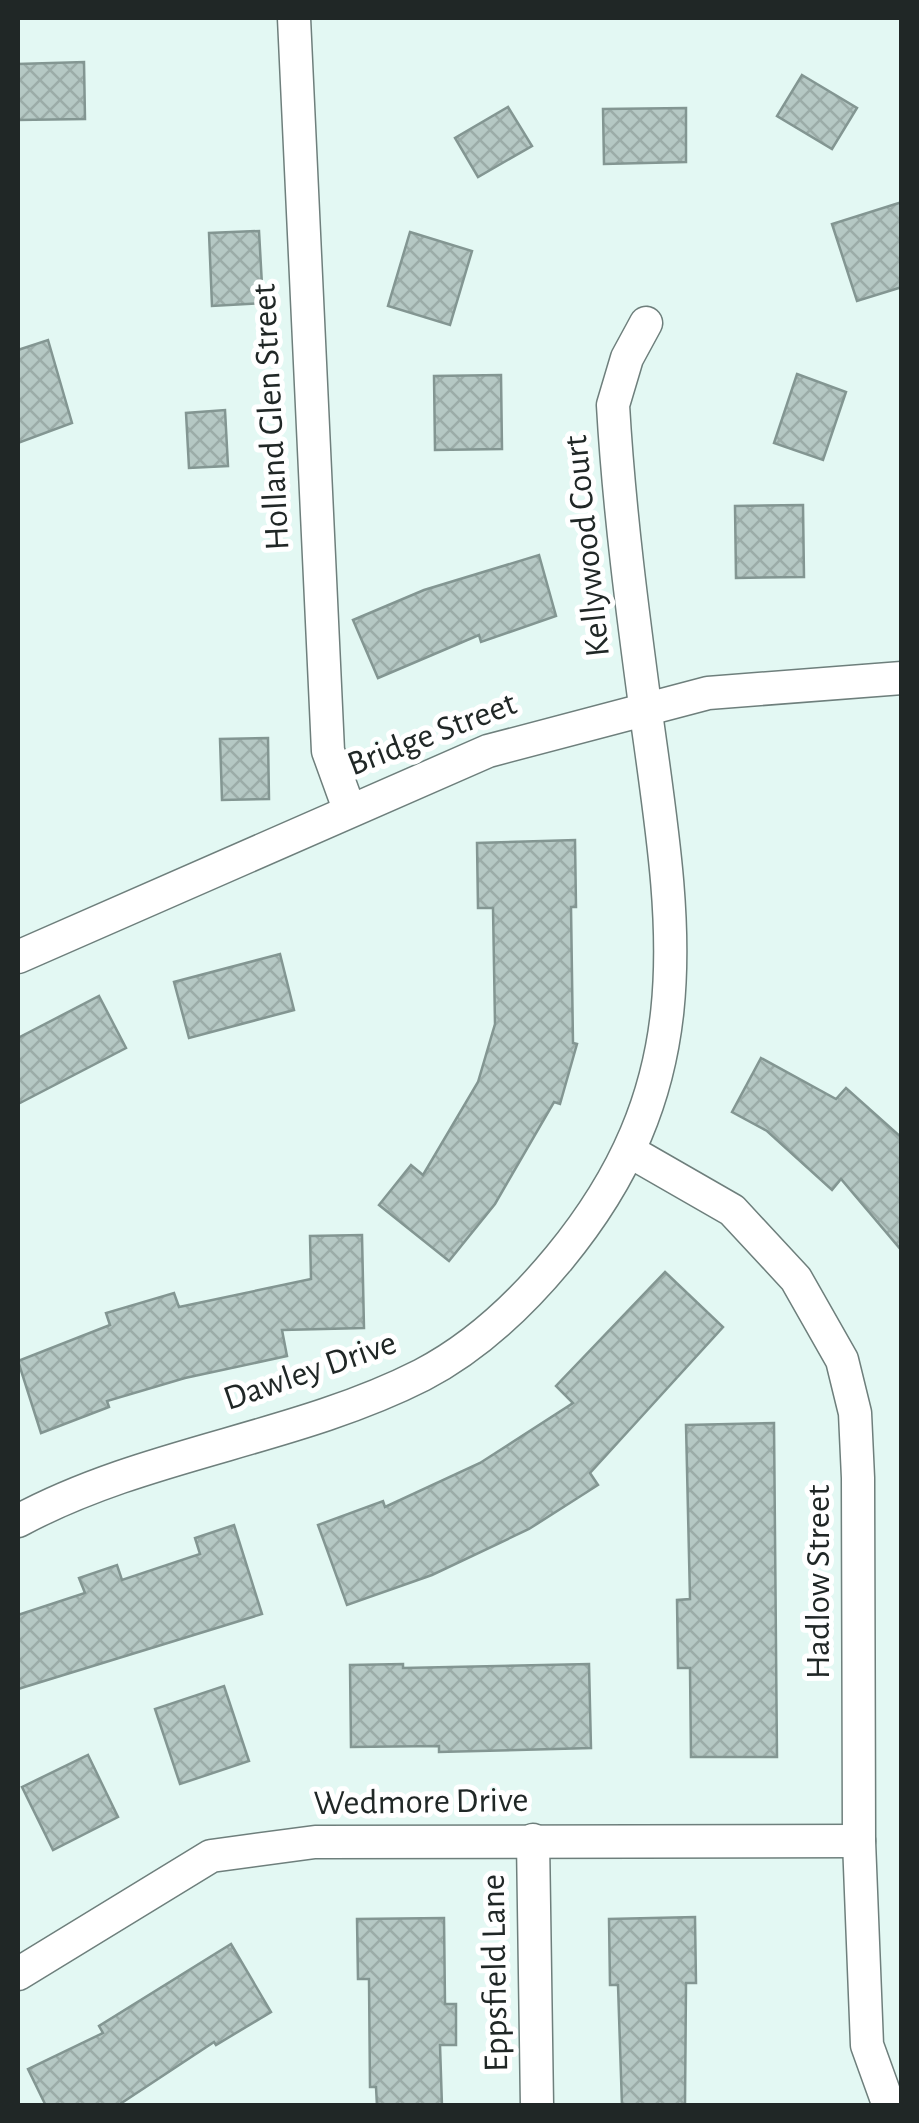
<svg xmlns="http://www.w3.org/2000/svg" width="919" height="2123" font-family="'Alegreya Sans',sans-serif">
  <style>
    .building { fill: url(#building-cross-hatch); stroke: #839692; stroke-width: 2.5 }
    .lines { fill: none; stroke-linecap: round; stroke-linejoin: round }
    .street-casing { stroke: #6e7f7c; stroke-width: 35 }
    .street { stroke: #fff; stroke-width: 32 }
    .labels { text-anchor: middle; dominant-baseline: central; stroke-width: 10; stroke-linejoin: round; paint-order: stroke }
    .street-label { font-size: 35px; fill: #202726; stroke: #fff }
  </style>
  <defs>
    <pattern id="building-cross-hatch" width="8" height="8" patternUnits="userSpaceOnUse" patternTransform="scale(2.5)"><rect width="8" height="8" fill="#b5c8c4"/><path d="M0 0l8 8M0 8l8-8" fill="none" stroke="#9baca8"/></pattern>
  </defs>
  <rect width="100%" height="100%" fill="#e3f8f3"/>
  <!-- building -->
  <g class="building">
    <path d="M 84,62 L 85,119 L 18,120 L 18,64 Z"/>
    <path d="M 802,75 L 857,108 L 832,149 L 777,116 Z"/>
    <path d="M 508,107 L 532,146 L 478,177 L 455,138 Z"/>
    <path d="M 686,108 L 686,162 L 604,164 L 603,109 Z"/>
    <path d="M 902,202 L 902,287 L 857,301 L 832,224 Z"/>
    <path d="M 259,231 L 263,303 L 212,306 L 209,233 Z"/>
    <path d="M 410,232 L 472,251 L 450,325 L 388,306 Z"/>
    <path d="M 48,340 L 72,423 L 18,443 L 18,350 Z"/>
    <path d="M 797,374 L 846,392 L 823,460 L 774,443 Z"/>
    <path d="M 501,375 L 502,449 L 435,450 L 434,376 Z"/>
    <path d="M 225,410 L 228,466 L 189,468 L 186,413 Z"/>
    <path d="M 803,505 L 804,577 L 736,578 L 735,506 Z"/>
    <path d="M 539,555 L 556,616 L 481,642 L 479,635 L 378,678 L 353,620 L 424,590 Z"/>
    <path d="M 268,738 L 269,799 L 222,800 L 220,739 Z"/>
    <path d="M 575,840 L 576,907 L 571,907 L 573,1043 L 577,1044 L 560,1104 L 554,1102 L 495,1204 L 449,1261 L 379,1205 L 411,1165 L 423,1175 L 478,1082 L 495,1024 L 493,908 L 478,908 L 477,843 Z"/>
    <path d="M 280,954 L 294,1010 L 189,1038 L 174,982 Z"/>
    <path d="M 99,996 L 126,1048 L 18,1104 L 18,1038 Z"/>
    <path d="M 761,1058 L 836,1099 L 846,1088 L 902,1138 L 902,1251 L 841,1179 L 832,1190 L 767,1131 L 732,1112 Z"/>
    <path d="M 362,1235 L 364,1328 L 282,1330 L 287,1356 L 185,1378 L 107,1401 L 109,1407 L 41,1433 L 18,1361 L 110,1325 L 106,1313 L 174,1293 L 179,1307 L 311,1279 L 310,1236 Z"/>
    <path d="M 665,1272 L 723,1327 L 590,1473 L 598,1485 L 529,1529 L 432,1575 L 347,1605 L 318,1525 L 383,1501 L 385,1507 L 480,1463 L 573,1403 L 556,1386 Z"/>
    <path d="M 774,1423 L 777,1757 L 691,1757 L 690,1668 L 678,1668 L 677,1600 L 690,1599 L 686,1425 Z"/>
    <path d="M 234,1525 L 262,1614 L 18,1689 L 18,1615 L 85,1593 L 79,1578 L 117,1565 L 122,1580 L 200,1554 L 195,1538 Z"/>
    <path d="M 403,1664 L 403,1668 L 589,1664 L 591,1748 L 439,1752 L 439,1746 L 351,1747 L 350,1665 Z"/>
    <path d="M 224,1686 L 249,1761 L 180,1784 L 155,1709 Z"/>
    <path d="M 88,1755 L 118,1817 L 53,1850 L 22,1787 Z"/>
    <path d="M 695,1917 L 696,1983 L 686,1983 L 685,2106 L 622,2106 L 618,1985 L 610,1985 L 609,1919 Z"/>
    <path d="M 444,1918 L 445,2004 L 456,2004 L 456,2045 L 440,2045 L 442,2106 L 377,2106 L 376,2087 L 370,2087 L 369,1979 L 358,1979 L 357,1919 Z"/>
    <path d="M 231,1944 L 271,2012 L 216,2045 L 214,2042 L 117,2106 L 46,2106 L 28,2069 L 103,2033 L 99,2026 Z"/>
  </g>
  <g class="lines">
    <!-- street casing -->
    <g class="street-casing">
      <g id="street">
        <path d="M 294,18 L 328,751 L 349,809"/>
        <path d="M 18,957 L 488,751 L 708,693 L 902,678"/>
        <path d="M 631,1152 L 732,1210 L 796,1279 L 842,1360 L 855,1413 L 858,1478 L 859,1841 L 867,2045 L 889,2106"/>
        <path d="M 18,1521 C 146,1452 294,1440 422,1375 C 476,1347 521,1304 559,1258 C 704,1082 676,929 647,720 C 633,616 619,510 613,405 L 627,358 L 646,323"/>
        <path d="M 533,1840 L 537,2106"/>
        <path d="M 18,1974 L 211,1856 L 315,1842 L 859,1841"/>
      </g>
    </g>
    <!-- street -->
    <use href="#street" class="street"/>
  </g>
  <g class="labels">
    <!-- street labels -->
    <g class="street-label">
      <text transform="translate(271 417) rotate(-93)">Holland Glen Street</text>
      <text transform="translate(587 546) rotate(-96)">Kellywood Court</text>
      <text transform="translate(432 734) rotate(-21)">Bridge Street</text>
      <text transform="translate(310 1371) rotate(-19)">Dawley Drive</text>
      <text transform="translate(818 1582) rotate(-90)">Hadlow Street</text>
      <text transform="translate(421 1802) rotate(-1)">Wedmore Drive</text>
      <text transform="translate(495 1973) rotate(-91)">Eppsfield Lane</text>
    </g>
  </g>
  <!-- border -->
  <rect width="919" height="2123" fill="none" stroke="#202726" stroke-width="40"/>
</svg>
